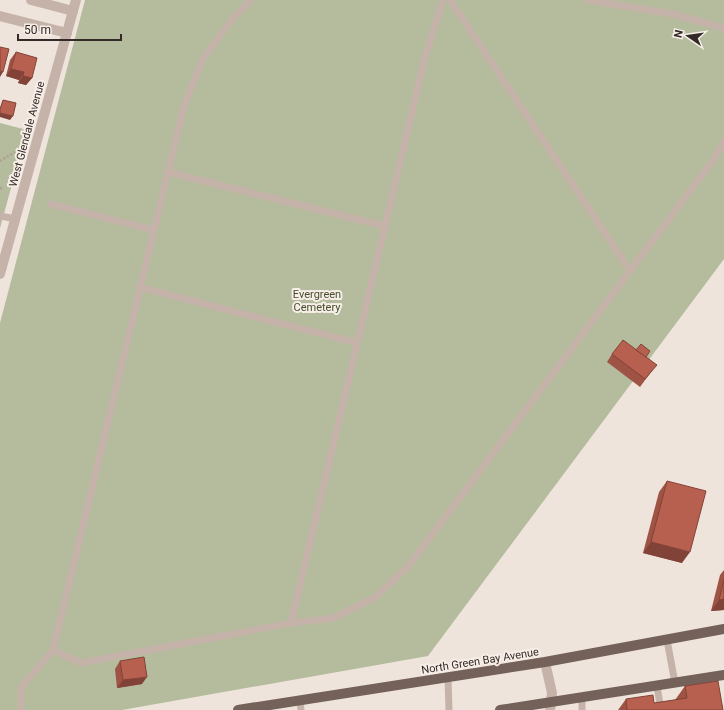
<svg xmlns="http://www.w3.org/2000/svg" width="724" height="710" font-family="Roboto,sans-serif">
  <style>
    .green { fill: #b4bc9d }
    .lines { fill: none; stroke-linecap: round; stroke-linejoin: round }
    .path { stroke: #b19d93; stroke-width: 2.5; stroke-dasharray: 2 2; stroke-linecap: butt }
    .service { stroke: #c5b3a9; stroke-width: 7 }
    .minor { stroke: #c5b3a9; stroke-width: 10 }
    .primary { stroke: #73615a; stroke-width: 10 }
    .wall { fill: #9e5344 }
    .shaded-wall { fill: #814337 }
    .building { fill: #b8604f; stroke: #814337 }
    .labels { text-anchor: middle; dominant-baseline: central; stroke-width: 4; stroke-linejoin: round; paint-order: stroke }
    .street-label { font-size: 11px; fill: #332a28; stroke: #f7eee7 }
    .park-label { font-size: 11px; fill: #454f2e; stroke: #f7eee7 }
  </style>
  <rect width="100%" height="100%" fill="#efe4db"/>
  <!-- green -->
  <g class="green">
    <path d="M 85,0 L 724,0 L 724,259 L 428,656 L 122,710 L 0,710 L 0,323 Z"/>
    <path d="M 0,123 L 27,130 L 0,228 Z"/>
  </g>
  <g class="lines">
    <!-- path -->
    <g class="path">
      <path d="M 0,161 L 15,152"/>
      <path d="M 0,188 L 4,189"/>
    </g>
    <!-- service -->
    <g class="service">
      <path d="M 450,0 L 630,271"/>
      <path d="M 587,0 L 673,14 L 724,28"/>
      <path d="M 167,172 L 385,226"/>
      <path d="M 51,204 L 153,230"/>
      <path d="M 0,216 L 16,219"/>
      <path d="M 139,287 L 357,343"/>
      <path d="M 291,623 L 425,57 L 443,0"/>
      <path d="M 667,640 L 675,683"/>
      <path d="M 53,650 L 81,663 L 291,623 L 334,618 L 376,597 L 410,564 L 714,159 L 724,141"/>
      <path d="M 448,678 L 449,710"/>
      <path d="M 657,686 L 661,710"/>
      <path d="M 582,698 L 582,710"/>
      <path d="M 300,700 L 301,710"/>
      <path d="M 21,710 L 21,687 L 53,650 L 184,106 L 202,60 L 233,18 L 251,0"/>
    </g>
    <!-- minor -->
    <g class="minor">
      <path d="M 31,0 L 73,11"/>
      <path d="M 0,16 L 67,33"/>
      <path d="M 0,274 L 76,0"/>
      <path d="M 545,662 L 552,693 L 550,710"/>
    </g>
    <!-- primary -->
    <g class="primary">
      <path d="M 238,710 L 545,662 L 724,629"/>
      <path d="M 500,710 L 724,675"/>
    </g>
  </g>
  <!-- wall -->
  <g class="wall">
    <path d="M 16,52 L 32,78 L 26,85 L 18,83 L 19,80 L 6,76 L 10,60 Z"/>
    <path d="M 612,354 L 646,357 L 651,372 L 640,387 L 607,362 Z"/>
    <path d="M 667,481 L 682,563 L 643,553 L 659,492 Z"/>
    <path d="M 724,570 L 724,610 L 711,611 L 720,575 Z"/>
    <path d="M 120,661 L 142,684 L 117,688 L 115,669 Z"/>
    <path d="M 685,686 L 723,710 L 618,710 L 626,699 L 654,703 L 675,700 Z"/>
  </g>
  <!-- shaded-wall -->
  <g class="shaded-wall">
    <path d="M 11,69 L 24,72 L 19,80 L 6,76 Z"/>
    <path d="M 0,71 L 3,72 L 0,77 Z"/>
    <path d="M 23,76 L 32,78 L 26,85 L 18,83 Z"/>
    <path d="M 0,113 L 13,116 L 10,120 L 0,117 Z"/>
    <path d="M 651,542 L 690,552 L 682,563 L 643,553 Z"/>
    <path d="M 724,599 L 724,610 L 711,611 L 719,600 Z"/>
    <path d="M 147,677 L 142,684 L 117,688 L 123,680 Z"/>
  </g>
  <!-- building -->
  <g class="building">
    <path d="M 0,47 L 9,49 L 3,72 L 0,71 Z"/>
    <path d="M 16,52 L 37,58 L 32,78 L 23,76 L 24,72 L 11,69 Z"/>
    <path d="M 3,100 L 16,103 L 13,116 L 0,113 L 0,109 Z"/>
    <path d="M 623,340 L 657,365 L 645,379 L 612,354 Z"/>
    <path d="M 641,344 L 650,351 L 646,357 L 636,350 Z"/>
    <path d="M 667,481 L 706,491 L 690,552 L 651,542 Z"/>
    <path d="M 724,580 L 724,599 L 719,600 Z"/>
    <path d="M 144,657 L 147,677 L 123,680 L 120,661 Z"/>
    <path d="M 718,681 L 723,710 L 627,710 L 626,699 L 653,695 L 654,703 L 687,698 L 685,686 Z"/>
  </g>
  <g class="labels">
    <!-- street labels -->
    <g class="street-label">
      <text transform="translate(27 134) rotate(-75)">West Glendale Avenue</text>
      <text transform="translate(480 661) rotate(-9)">North Green Bay Avenue</text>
    </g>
    <!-- park labels -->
    <g class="park-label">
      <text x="317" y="294">Evergreen<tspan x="317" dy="13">Cemetery</tspan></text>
    </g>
  </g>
  <!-- north arrow -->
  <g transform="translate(688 36) rotate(283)" stroke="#f7eee7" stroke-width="3" paint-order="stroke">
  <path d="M0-3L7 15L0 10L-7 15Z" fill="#332a28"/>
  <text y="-6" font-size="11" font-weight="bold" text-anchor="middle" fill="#332a28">N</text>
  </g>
  <!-- scale -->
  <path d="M18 34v6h103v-6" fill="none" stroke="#332a28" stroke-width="2"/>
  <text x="24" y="34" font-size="12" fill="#332a28" stroke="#f7eee7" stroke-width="3" paint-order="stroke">50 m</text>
</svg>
